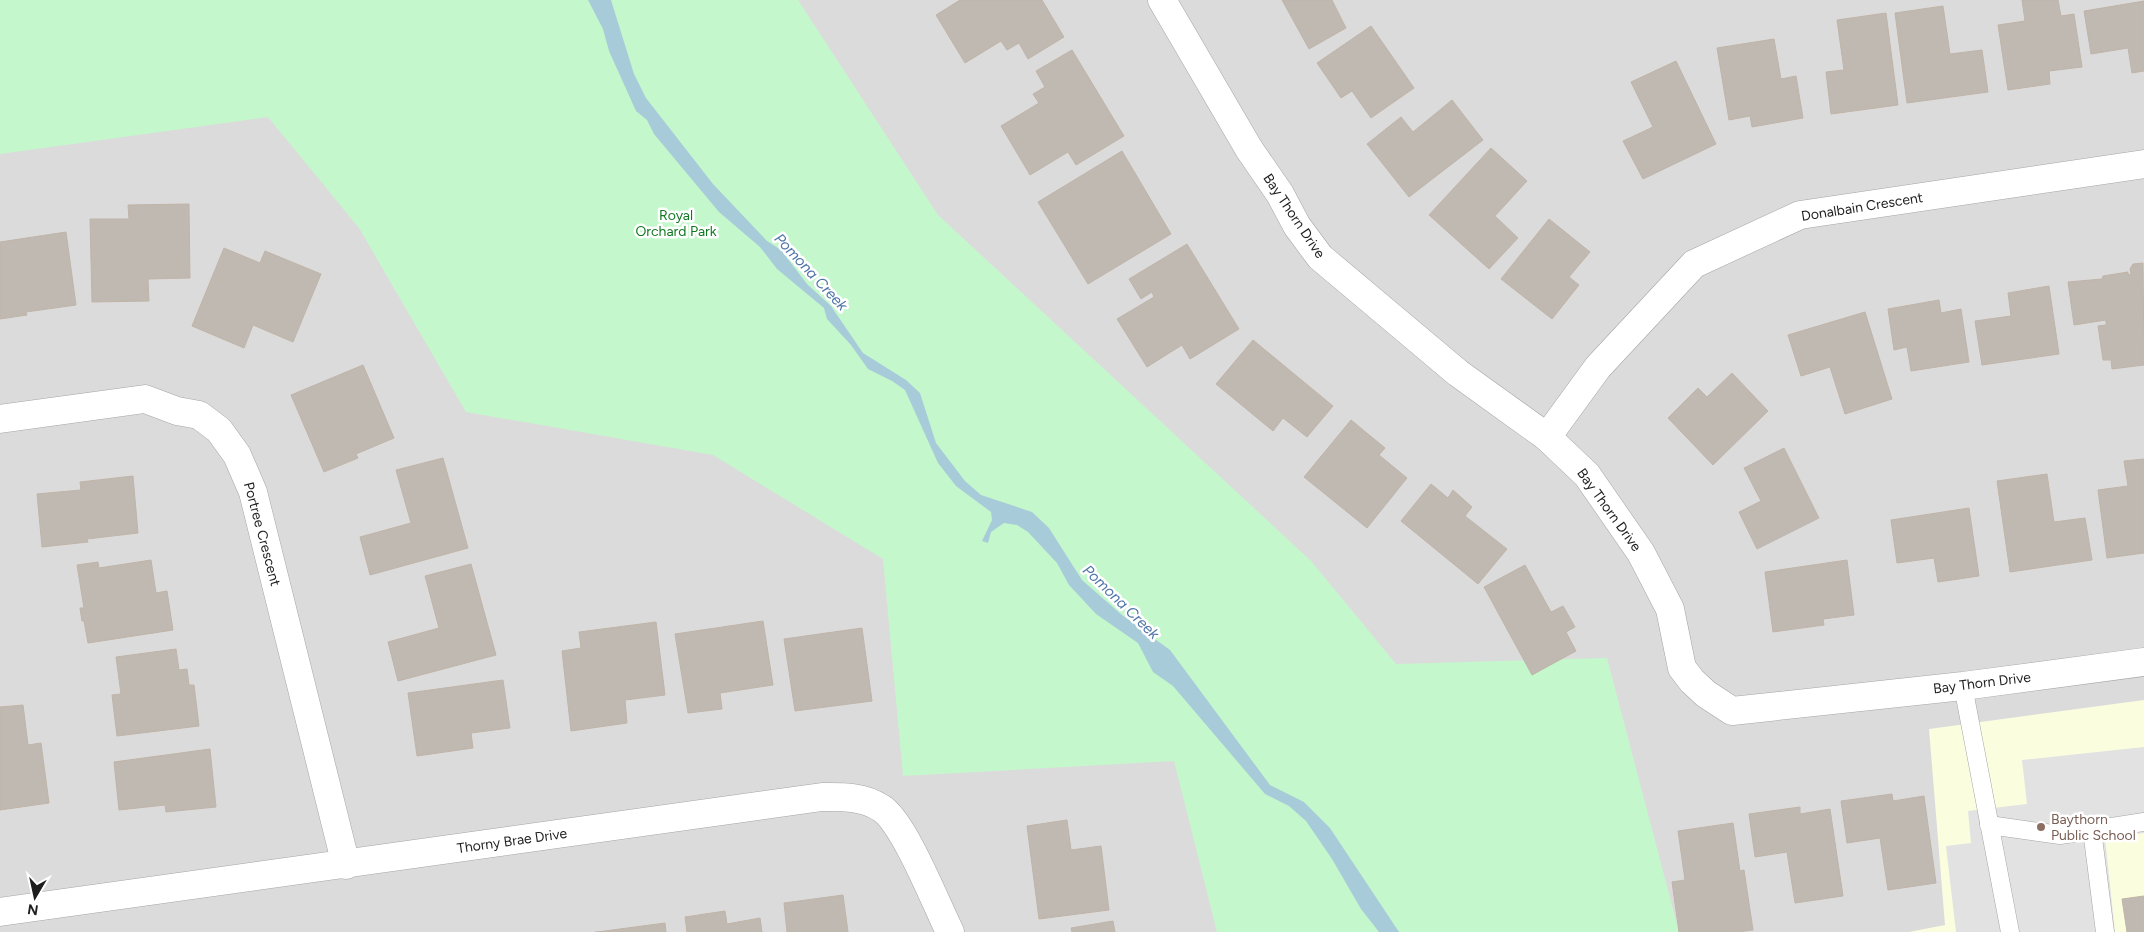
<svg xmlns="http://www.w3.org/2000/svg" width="2144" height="932" font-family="Figtree,sans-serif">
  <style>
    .residential { fill: #dcdbdb }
    .education { fill: #fbfddf }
    .park { fill: #c4f7cc }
    .parking { fill: #e2e2e2 }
    .water { fill: #a8cbda }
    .building { fill: #bfb9b2; stroke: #c0b4a8 }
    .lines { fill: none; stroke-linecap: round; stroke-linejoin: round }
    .lane-casing { stroke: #a5a5a5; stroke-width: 19 }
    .street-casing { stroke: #a5a5a5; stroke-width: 29 }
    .lane { stroke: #fff; stroke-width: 18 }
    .street { stroke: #fff; stroke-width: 28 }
    .education-dot { fill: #8d6e63; stroke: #fff; stroke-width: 2 }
    .labels { text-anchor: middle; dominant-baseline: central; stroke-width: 5; stroke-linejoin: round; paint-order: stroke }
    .street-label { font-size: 14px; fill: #1e1e1e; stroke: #fff }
    .park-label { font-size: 14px; fill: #117822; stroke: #fff }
    .education-label { font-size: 14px; fill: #785e54; stroke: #fff; text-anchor: start }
    .water-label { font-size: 15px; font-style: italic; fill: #4f75a9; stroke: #fff }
  </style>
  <rect width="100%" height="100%" fill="#efece5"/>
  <!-- residential -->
  <rect class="residential" x="0" y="0" width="2144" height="932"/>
  <!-- education -->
  <path class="education" d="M 2144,700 L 2144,932 L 1909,932 L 1945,925 L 1929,729 Z"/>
  <!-- park -->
  <path class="park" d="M 0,0 L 798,0 L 938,215 L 1311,561 L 1396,664 L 1607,658 L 1679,932 L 1217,932 L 1174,761 L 903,776 L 883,559 L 713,455 L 466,412 L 359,228 L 268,117 L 0,154 Z"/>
  <!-- parking -->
  <path class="parking" d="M 2144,747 L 2144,833 L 2105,838 L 2115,932 L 1956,932 L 1946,846 L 1971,843 L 1968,811 L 2027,804 L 2022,760 Z"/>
  <!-- water -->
  <path class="water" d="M 588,0 L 611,0 L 634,74 L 646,98 L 713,184 L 767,241 L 781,250 L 807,284 L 831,306 L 863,353 L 906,380 L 920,393 L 936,443 L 965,481 L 981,495 L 1032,512 L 1049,528 L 1082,580 L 1122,615 L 1170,650 L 1270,785 L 1304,802 L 1330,828 L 1399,932 L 1379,932 L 1361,909 L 1332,859 L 1306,821 L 1289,806 L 1265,794 L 1173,686 L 1153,672 L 1138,643 L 1096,614 L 1069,585 L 1057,563 L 1028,532 L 1017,525 L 1004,523 L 991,532 L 988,543 L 982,541 L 992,520 L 991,512 L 956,486 L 938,463 L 905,390 L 892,381 L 868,369 L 851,345 L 827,319 L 824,308 L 777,269 L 760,247 L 719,212 L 654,134 L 647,120 L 636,111 L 609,51 L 603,29 Z"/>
  <!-- building -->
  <g class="building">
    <path d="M 960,0 L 1042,0 L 1064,37 L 1028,59 L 1019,43 L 1007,50 L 1001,41 L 965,63 L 936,15 Z"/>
    <path d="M 1282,0 L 1332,0 L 1346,28 L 1309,49 Z"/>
    <path d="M 2022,0 L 2058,0 L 2061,16 L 2074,14 L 2082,67 L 2049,71 L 2050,84 L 2008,90 L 1998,25 L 2025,21 Z"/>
    <path d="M 2144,1 L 2144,71 L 2132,73 L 2128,48 L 2091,54 L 2084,11 Z"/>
    <path d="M 1943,6 L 1950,54 L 1982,50 L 1988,92 L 1907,103 L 1895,13 Z"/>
    <path d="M 1886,13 L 1898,105 L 1831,114 L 1826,72 L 1844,70 L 1837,20 Z"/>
    <path d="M 1371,26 L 1414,88 L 1371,118 L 1352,91 L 1341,98 L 1317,63 Z"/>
    <path d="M 1774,39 L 1781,79 L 1796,76 L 1803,118 L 1752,127 L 1750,116 L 1729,120 L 1717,48 Z"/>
    <path d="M 1072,50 L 1124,136 L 1076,165 L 1068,152 L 1030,175 L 1001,126 L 1039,103 L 1033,94 L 1045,87 L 1036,71 Z"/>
    <path d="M 1676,61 L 1716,144 L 1643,179 L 1623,141 L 1653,127 L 1631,82 Z"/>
    <path d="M 1452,100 L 1483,140 L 1409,197 L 1367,144 L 1401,117 L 1413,132 Z"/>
    <path d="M 1491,148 L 1527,181 L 1495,216 L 1518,238 L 1489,269 L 1429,215 Z"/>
    <path d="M 1122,151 L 1171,234 L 1088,284 L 1038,202 Z"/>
    <path d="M 189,204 L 190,278 L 148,279 L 149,301 L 92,302 L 90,219 L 129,219 L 128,205 Z"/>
    <path d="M 1549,219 L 1590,252 L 1569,277 L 1579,285 L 1552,319 L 1501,279 Z"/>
    <path d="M 66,232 L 76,305 L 26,312 L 27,315 L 0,319 L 0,242 Z"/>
    <path d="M 1187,244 L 1239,329 L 1190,359 L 1182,345 L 1147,367 L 1117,319 L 1154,297 L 1152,292 L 1141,299 L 1129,279 Z"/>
    <path d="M 224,248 L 260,263 L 265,251 L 321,274 L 293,342 L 253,325 L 244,348 L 192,326 Z"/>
    <path d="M 2143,263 L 2144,365 L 2112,369 L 2111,360 L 2103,360 L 2098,326 L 2106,325 L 2106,320 L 2074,325 L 2068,282 L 2102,279 L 2103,276 L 2128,272 L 2128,275 L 2131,274 L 2130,269 L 2133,264 Z"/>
    <path d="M 2049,286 L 2059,354 L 1982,365 L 1975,321 L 2011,316 L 2008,293 Z"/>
    <path d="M 1939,300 L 1941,313 L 1961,309 L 1969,362 L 1911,371 L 1907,347 L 1894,350 L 1888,309 Z"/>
    <path d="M 1865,312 L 1892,399 L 1845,414 L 1830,367 L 1801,376 L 1788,335 Z"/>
    <path d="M 1253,340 L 1333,406 L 1307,437 L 1283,418 L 1273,431 L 1216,384 Z"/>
    <path d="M 363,365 L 394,438 L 356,454 L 358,458 L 324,472 L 291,395 Z"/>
    <path d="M 1732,373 L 1768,411 L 1713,465 L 1668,418 L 1698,388 L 1707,397 Z"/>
    <path d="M 1351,420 L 1385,448 L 1379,455 L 1407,478 L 1367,528 L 1304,477 Z"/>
    <path d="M 1784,448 L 1819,518 L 1757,549 L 1739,512 L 1761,501 L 1744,468 Z"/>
    <path d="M 443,458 L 468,548 L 370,575 L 360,537 L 411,523 L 396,470 Z"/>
    <path d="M 2144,459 L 2144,553 L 2107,558 L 2098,490 L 2128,486 L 2124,461 Z"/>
    <path d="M 2047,474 L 2054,522 L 2085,518 L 2092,560 L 2010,572 L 1997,481 Z"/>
    <path d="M 133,476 L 138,533 L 87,539 L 88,542 L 42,547 L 37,494 L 81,490 L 80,482 Z"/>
    <path d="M 1431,484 L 1448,498 L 1453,490 L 1472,507 L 1465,516 L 1507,549 L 1478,584 L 1401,521 Z"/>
    <path d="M 1969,508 L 1979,576 L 1938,582 L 1934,558 L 1897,563 L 1891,520 Z"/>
    <path d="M 151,560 L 156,593 L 167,591 L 173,630 L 88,643 L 84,621 L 82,621 L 80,608 L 84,608 L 77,565 L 98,562 L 99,568 Z"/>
    <path d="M 1847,560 L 1854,615 L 1823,619 L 1824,625 L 1773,632 L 1765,572 Z"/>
    <path d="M 471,564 L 496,655 L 398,681 L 388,642 L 439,628 L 425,576 Z"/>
    <path d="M 1525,565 L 1551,612 L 1563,606 L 1575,627 L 1566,632 L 1576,651 L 1532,675 L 1484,587 Z"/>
    <path d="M 763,621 L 773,685 L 720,693 L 722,709 L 688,713 L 675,634 Z"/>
    <path d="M 656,622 L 665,695 L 625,700 L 627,723 L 571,731 L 562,651 L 581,648 L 579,632 Z"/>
    <path d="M 862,628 L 872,701 L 795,711 L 784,639 Z"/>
    <path d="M 176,649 L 179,670 L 187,669 L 189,685 L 194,685 L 199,726 L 117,736 L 112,695 L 121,694 L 116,657 Z"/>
    <path d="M 503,680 L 510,728 L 471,733 L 473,748 L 417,756 L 408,693 Z"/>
    <path d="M 23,705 L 28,745 L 41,743 L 49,803 L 0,810 L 0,707 Z"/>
    <path d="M 210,749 L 216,807 L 166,812 L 165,805 L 119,810 L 114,762 Z"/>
    <path d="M 1892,794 L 1893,801 L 1924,796 L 1936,883 L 1888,890 L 1880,838 L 1847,843 L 1841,801 Z"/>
    <path d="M 1800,807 L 1800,814 L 1830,809 L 1843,896 L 1795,903 L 1787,852 L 1755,857 L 1749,814 Z"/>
    <path d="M 1067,820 L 1071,850 L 1101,846 L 1109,910 L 1039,919 L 1027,826 Z"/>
    <path d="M 1733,823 L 1740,871 L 1744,870 L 1753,930 L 1737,932 L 1679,932 L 1672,882 L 1685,880 L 1678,831 Z"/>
    <path d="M 843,895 L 848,932 L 787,932 L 784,903 Z"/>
    <path d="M 2144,896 L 2144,932 L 2127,932 L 2122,899 Z"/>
    <path d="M 725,911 L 727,924 L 760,918 L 762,932 L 687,932 L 685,917 Z"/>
    <path d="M 1113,921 L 1115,932 L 1072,932 L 1071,928 Z"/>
    <path d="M 665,923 L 666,932 L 595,932 L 597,932 Z"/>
  </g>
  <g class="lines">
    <!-- lane casing -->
    <g class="lane-casing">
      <g id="lane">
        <path d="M 1963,686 L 2010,932"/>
        <path d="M 1989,825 L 2060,835 L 2144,822"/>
        <path d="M 2092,830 L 2105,932"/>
      </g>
    </g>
    <!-- street casing -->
    <g class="street-casing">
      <g id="street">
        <path d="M 1162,0 L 1249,149 L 1280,194 L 1297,226 L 1320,257 L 1458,373 L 1547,437 L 1587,475 L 1641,553 L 1670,609 L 1682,668 L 1692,681 L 1706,694 L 1732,711 L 1963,686 L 2144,662"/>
        <path d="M 0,419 L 145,399 L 177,411 L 199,415 L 219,430 L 237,455 L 253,492 L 346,865"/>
        <path d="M 1547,437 L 1598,367 L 1694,264 L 1800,215 L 2144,164"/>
        <path d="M 0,912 L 822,797 C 842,797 863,796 881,808 C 904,822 936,904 950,932"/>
      </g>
    </g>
    <!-- lane -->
    <use href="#lane" class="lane"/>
    <!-- street -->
    <use href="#street" class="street"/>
  </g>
  <!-- markers -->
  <circle class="education-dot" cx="2041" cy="827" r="5"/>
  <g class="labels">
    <!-- street labels -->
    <g class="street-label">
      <text transform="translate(1862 207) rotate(-9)">Donalbain Crescent</text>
      <text transform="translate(1294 216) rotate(56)">Bay Thorn Drive</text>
      <text transform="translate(1609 510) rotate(54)">Bay Thorn Drive</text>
      <text transform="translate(262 534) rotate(75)">Portree Crescent</text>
      <text transform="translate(1982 683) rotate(-7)">Bay Thorn Drive</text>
      <text transform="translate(512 841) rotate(-8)">Thorny Brae Drive</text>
    </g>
    <!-- park labels -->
    <g class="park-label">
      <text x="676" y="215">Royal<tspan x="676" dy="16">Orchard Park</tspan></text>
    </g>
    <!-- education labels -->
    <g class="education-label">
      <text x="2051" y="819">Baythorn<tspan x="2051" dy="16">Public School</tspan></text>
    </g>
    <!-- water labels -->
    <g class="water-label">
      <text transform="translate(811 272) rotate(47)">Pomona Creek</text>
      <text transform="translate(1121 602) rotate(44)">Pomona Creek</text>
    </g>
  </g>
  <!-- north arrow -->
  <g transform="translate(35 897) rotate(189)" stroke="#ffffff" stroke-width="4" paint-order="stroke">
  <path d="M0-4L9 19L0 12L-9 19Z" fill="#1e1e1e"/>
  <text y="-8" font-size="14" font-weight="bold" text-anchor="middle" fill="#1e1e1e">N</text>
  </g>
</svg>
